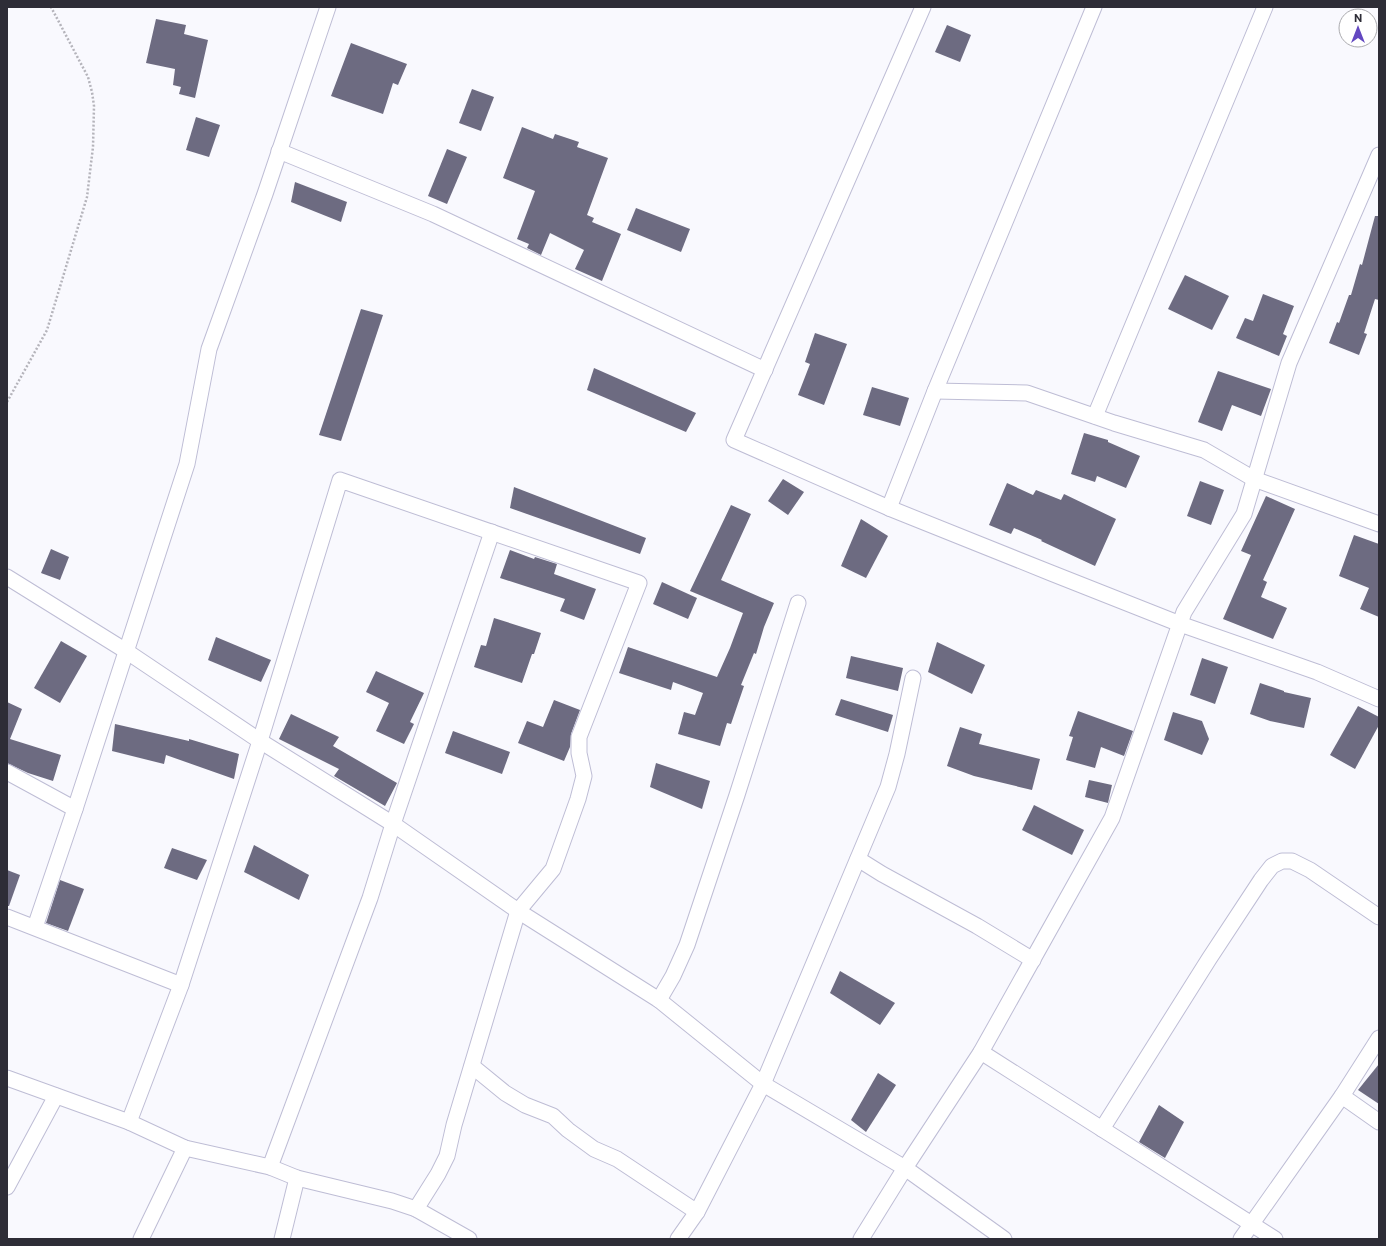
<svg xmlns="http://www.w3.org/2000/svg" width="1386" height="1246" font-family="Commissioner,sans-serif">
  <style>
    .building { fill: #6d6b81 }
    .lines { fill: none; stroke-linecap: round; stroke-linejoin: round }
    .minor-casing { stroke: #bebdd5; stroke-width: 17 }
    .path { stroke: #b5b4bb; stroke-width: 2.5; stroke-dasharray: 2 2; stroke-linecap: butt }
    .minor { stroke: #fff; stroke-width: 15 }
  </style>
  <rect width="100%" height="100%" fill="#f9f9fe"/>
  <!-- building -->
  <g class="building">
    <path d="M 156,19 L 186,25 L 184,34 L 208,40 L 195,98 L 179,94 L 181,87 L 173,85 L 175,69 L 146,63 Z"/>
    <path d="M 947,25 L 971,35 L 960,62 L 935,52 Z"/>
    <path d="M 351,43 L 407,64 L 398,85 L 393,83 L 383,114 L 331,96 Z"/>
    <path d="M 472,89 L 494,97 L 481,131 L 459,123 Z"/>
    <path d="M 196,117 L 220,125 L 209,157 L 186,150 Z"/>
    <path d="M 522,127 L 553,139 L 555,134 L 579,142 L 577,147 L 608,158 L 587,215 L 594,218 L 592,222 L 621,234 L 602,281 L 575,269 L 584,250 L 550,233 L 541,255 L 527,248 L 529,244 L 517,239 L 535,191 L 503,178 Z"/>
    <path d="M 447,149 L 467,157 L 447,204 L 428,196 Z"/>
    <path d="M 295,182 L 347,202 L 341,222 L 291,202 Z"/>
    <path d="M 636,208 L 690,229 L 681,252 L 627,230 Z"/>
    <path d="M 1375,216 L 1379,216 L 1379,300 L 1375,299 L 1364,333 L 1367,334 L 1359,355 L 1329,343 L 1337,322 L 1339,323 L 1349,295 L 1351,295 L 1360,264 L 1362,265 Z"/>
    <path d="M 1185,275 L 1229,296 L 1212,330 L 1168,309 Z"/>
    <path d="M 1263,294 L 1294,306 L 1283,334 L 1287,336 L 1279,356 L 1236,338 L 1245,318 L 1253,321 Z"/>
    <path d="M 361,309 L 383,315 L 341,441 L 319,435 Z"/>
    <path d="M 815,333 L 847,344 L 824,405 L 798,395 L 810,364 L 805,362 Z"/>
    <path d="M 594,368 L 696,413 L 686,432 L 587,390 Z"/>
    <path d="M 1218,371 L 1271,389 L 1261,416 L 1232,405 L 1222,431 L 1198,422 Z"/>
    <path d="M 872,387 L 909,398 L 900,426 L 863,415 Z"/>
    <path d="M 1084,433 L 1108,440 L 1108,442 L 1140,456 L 1126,488 L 1097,476 L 1095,482 L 1071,474 Z"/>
    <path d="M 783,479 L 804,492 L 788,515 L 768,501 Z"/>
    <path d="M 1200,481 L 1224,490 L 1211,525 L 1187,516 Z"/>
    <path d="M 1007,483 L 1033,495 L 1036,490 L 1061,500 L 1064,494 L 1116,519 L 1095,566 L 1041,541 L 1042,540 L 1014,528 L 1011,534 L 989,525 Z"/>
    <path d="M 514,487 L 646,538 L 640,554 L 510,508 Z"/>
    <path d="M 1266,496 L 1295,509 L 1263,580 L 1267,582 L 1261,597 L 1287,608 L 1273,639 L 1223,619 L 1251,555 L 1241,551 Z"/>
    <path d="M 731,505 L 751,514 L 721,580 L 774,603 L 764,627 L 756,654 L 754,653 L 741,685 L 744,686 L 731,724 L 727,723 L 720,746 L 678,734 L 684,712 L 695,715 L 703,693 L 673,682 L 671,690 L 619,673 L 628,647 L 717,677 L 730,648 L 743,613 L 690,591 Z"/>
    <path d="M 861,519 L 888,536 L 866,578 L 841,566 Z"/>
    <path d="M 1354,535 L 1379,544 L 1379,617 L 1360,609 L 1369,588 L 1339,576 Z"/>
    <path d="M 51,549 L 69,557 L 60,580 L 41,573 Z"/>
    <path d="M 510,550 L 534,559 L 535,557 L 557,564 L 554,574 L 596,589 L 584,620 L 560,611 L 565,599 L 500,578 Z"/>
    <path d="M 662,582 L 697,598 L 688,619 L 653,604 Z"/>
    <path d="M 494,618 L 541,633 L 534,654 L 532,654 L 522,683 L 474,667 L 481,645 L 486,646 Z"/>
    <path d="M 216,637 L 271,660 L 261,682 L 208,660 Z"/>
    <path d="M 61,641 L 87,656 L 60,703 L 34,688 Z"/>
    <path d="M 937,642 L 985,665 L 972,694 L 928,672 Z"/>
    <path d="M 851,656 L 903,668 L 898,691 L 846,678 Z"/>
    <path d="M 1202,658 L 1228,667 L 1215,704 L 1190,695 Z"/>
    <path d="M 376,671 L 424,693 L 410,722 L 414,724 L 404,744 L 376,731 L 389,703 L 366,692 Z"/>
    <path d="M 1260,683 L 1284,691 L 1284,692 L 1311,698 L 1304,728 L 1270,721 L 1250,714 Z"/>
    <path d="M 841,699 L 893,715 L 888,732 L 835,715 Z"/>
    <path d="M 554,700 L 580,710 L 571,734 L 570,747 L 564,761 L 518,743 L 527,721 L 543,727 Z"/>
    <path d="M 7,702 L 22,709 L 10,739 L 61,755 L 53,781 L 28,773 L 7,763 Z"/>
    <path d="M 1358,706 L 1379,717 L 1379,725 L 1355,769 L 1330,755 Z"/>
    <path d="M 1078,711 L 1133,731 L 1124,756 L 1101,747 L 1095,768 L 1066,760 L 1073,737 L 1069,736 Z"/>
    <path d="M 1173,712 L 1202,721 L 1209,739 L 1202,755 L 1164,740 Z"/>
    <path d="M 291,714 L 339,737 L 333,746 L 397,783 L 385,806 L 334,776 L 339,769 L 279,739 Z"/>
    <path d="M 115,724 L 189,741 L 189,739 L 239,754 L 234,779 L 166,755 L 164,764 L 112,751 Z"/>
    <path d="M 960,727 L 982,734 L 979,744 L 1040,759 L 1032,790 L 974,776 L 947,766 Z"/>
    <path d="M 453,731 L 510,752 L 502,774 L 445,753 Z"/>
    <path d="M 656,763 L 710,781 L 702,809 L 650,787 Z"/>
    <path d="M 1089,780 L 1112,785 L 1108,803 L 1085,797 Z"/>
    <path d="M 1034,805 L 1084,830 L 1072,855 L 1022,830 Z"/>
    <path d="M 254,845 L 309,875 L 299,900 L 244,872 Z"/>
    <path d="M 172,848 L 207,860 L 197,880 L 164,868 Z"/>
    <path d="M 7,870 L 20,875 L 9,906 L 7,906 Z"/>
    <path d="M 60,880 L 84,889 L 68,931 L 46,923 Z"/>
    <path d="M 840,971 L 895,1003 L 880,1025 L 830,993 Z"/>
    <path d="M 1379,1064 L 1379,1104 L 1358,1090 Z"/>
    <path d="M 878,1073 L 896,1085 L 866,1132 L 851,1120 Z"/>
    <path d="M 1159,1105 L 1184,1122 L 1165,1158 L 1139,1142 Z"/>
  </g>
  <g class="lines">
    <!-- minor casing -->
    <g class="minor-casing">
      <g id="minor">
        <path d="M 923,7 L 734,440 L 889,508 L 1051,573 L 1180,624 L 1317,672 L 1379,699"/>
        <path d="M 279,151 L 433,214 L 765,370"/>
        <path d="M 935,391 L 1027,393 L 1114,423 L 1204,450 L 1254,479 L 1379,524"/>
        <path d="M 1095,416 L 1265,7"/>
        <path d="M 889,508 L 935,391 L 1094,7"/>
        <path d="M 7,577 L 126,651 L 260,741 L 393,824 L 518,911 L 659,1000 L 763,1084 L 905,1168 L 1004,1239"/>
        <path d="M 7,772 L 75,809"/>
        <path d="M 858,859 L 882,874 L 977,926 L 1033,960"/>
        <path d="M 7,917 L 181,985"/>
        <path d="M 35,927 L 75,809 L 187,464 L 209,349 L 265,194 L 328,7"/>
        <path d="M 659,1000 L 673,976 L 687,945 L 737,795 L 798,603"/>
        <path d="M 981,1052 L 1275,1239"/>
        <path d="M 472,1066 L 505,1093 L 525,1105 L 553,1116 L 568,1130 L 594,1149 L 617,1159 L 697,1212"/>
        <path d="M 7,1078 L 129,1122 L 185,1148 L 270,1167 L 297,1178 L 392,1201 L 416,1209 L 469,1239"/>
        <path d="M 1342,1096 L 1379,1122"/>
        <path d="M 129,1122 L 181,985 L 260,741 L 340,480 L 639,583 L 579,737 L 579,753 L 584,776 L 578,799 L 553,869 L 518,911 L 454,1125 L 447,1156 L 438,1174 L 416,1209"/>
        <path d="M 1102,1129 L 1209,959 L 1261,880 L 1272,866 L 1282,861 L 1292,861 L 1310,870 L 1379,917"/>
        <path d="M 270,1167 L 370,898 L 393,824 L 492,532"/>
        <path d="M 7,1187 L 56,1096"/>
        <path d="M 141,1239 L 185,1148"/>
        <path d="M 282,1239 L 297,1178"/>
        <path d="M 678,1239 L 697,1212 L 763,1084 L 888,787 L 897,754 L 913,678"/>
        <path d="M 861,1239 L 905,1168 L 981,1052 L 1112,818 L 1184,612 L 1244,514 L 1289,363 L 1379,155"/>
        <path d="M 1241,1239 L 1342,1096 L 1379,1038"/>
      </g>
    </g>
    <!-- path -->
    <path class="path" d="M 7,402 L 47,330 L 87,197 L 93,147 L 94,106 L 92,92 L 88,77 L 51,7"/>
    <!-- minor -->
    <use href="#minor" class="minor"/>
  </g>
  <!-- border -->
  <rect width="1386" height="1246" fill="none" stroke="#2e2d37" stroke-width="16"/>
  <!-- north arrow -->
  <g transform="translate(1358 28)"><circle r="19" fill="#ffffff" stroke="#ababaf"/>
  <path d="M0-3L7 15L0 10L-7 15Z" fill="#6348c1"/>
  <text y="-6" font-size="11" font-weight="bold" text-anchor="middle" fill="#2e2d37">N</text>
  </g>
</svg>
